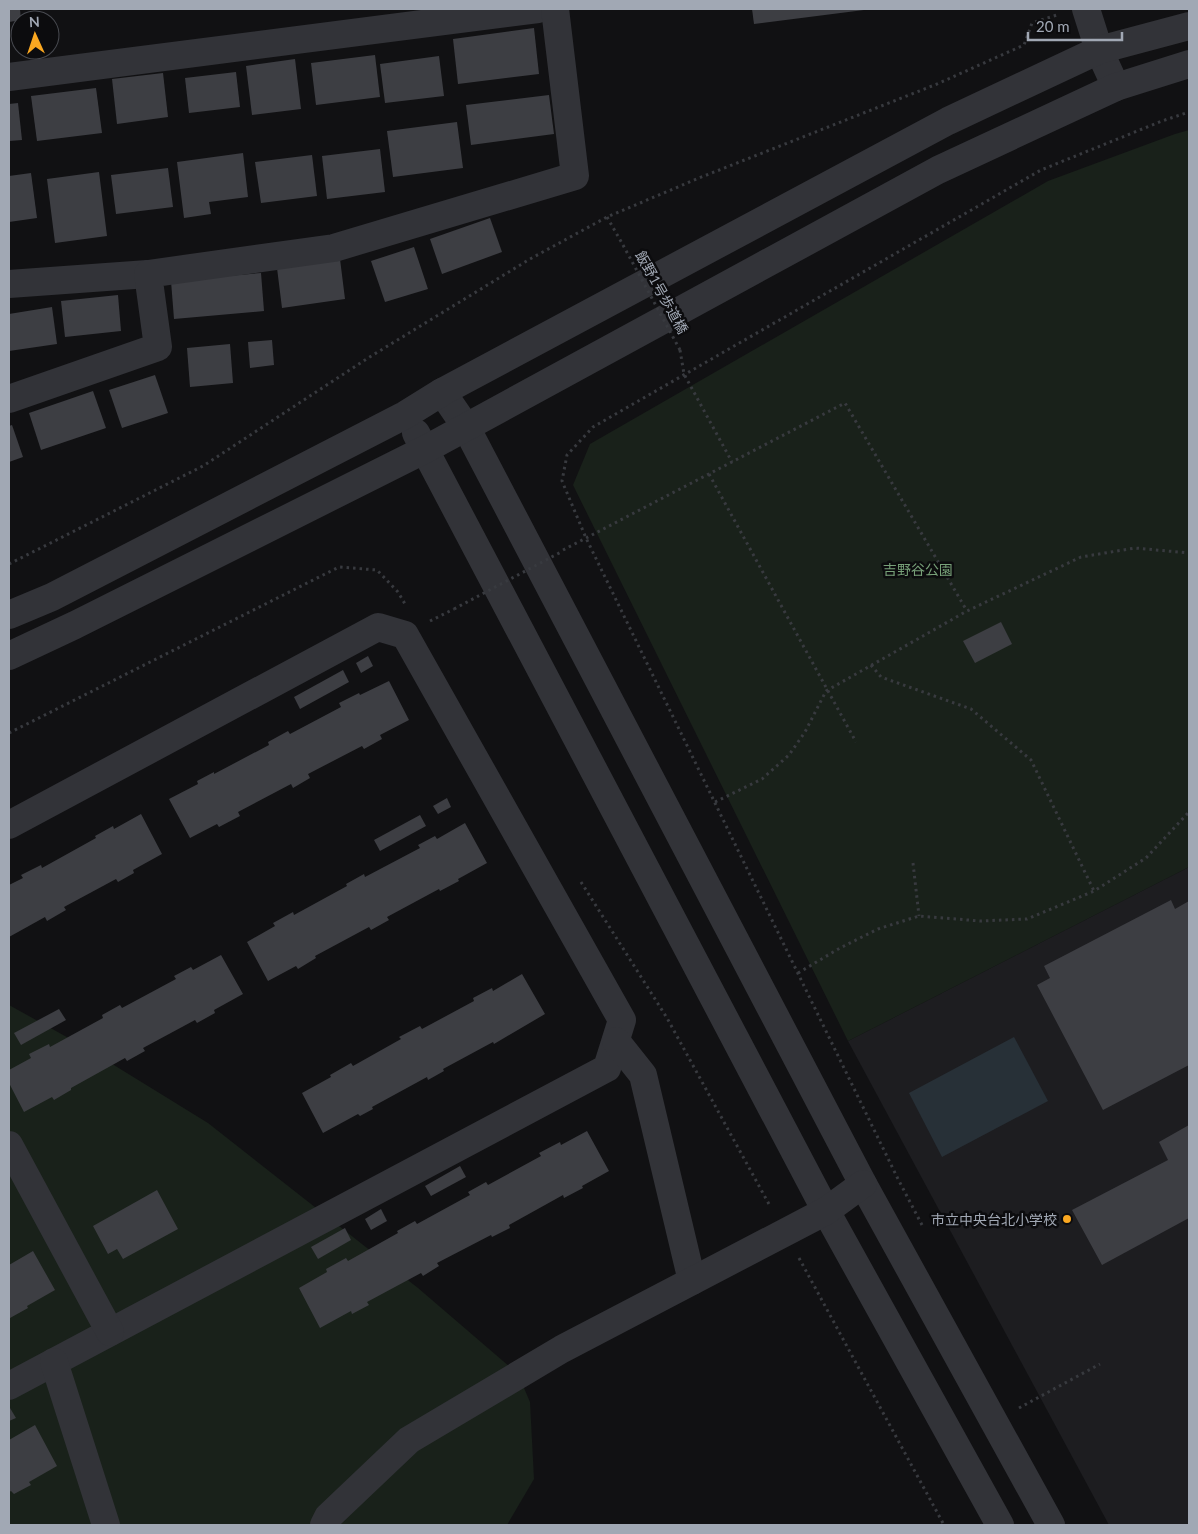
<svg xmlns="http://www.w3.org/2000/svg" width="1198" height="1534" font-family="Lato,'Noto Sans JP',sans-serif">
  <style>
    .built { fill: #1d1d20 }
    .green { fill: #19211a }
    .water { fill: #273037 }
    .building { fill: #3d3e43 }
    .lines { fill: none; stroke-linecap: round; stroke-linejoin: round }
    .path { stroke: #383a3f; stroke-width: 3; stroke-dasharray: 2.5 4; stroke-linecap: butt }
    .minor { stroke: #323338; stroke-width: 28 }
    .path-bridge { stroke: #383a3f; stroke-width: 3; stroke-dasharray: 2.5 4; stroke-linecap: butt }
    .poi-dot { fill: #fba821; stroke: #0c0c0e; stroke-width: 2 }
    .labels { text-anchor: middle; dominant-baseline: central; stroke-width: 5; stroke-linejoin: round; paint-order: stroke }
    .street-label { font-size: 14px; fill: #a1a8b4; stroke: #0c0c0e }
    .park-label { font-size: 14px; fill: #77a078; stroke: #0c0c0e }
    .poi-label { font-size: 14px; fill: #a1a8b4; stroke: #0c0c0e; text-anchor: end }
  </style>
  <rect width="100%" height="100%" fill="#111113"/>
  <!-- built -->
  <path class="built" d="M 1189,867 L 1189,1525 L 1109,1525 L 848,1041 Z"/>
  <!-- green -->
  <g class="green">
    <path d="M 1189,130 L 1189,867 L 848,1041 L 573,485 L 590,444 L 1048,181 L 1175,134 Z"/>
    <path d="M 9,1005 L 83,1046 L 208,1123 L 418,1288 L 518,1374 L 530,1402 L 534,1479 L 507,1525 L 9,1525 Z"/>
  </g>
  <!-- water -->
  <path class="water" d="M 1014,1037 L 1048,1101 L 942,1157 L 909,1093 Z"/>
  <!-- building -->
  <g class="building">
    <path d="M 9,9 L 20,9 L 21,20 L 9,22 Z"/>
    <path d="M 752,9 L 864,9 L 864,10 L 754,24 Z"/>
    <path d="M 534,28 L 539,74 L 458,84 L 453,39 Z"/>
    <path d="M 375,55 L 380,97 L 316,105 L 311,63 Z"/>
    <path d="M 439,56 L 444,96 L 385,103 L 380,64 Z"/>
    <path d="M 295,59 L 301,109 L 252,115 L 246,66 Z"/>
    <path d="M 236,72 L 240,107 L 189,113 L 185,78 Z"/>
    <path d="M 163,73 L 168,117 L 117,124 L 112,79 Z"/>
    <path d="M 96,88 L 102,133 L 37,141 L 31,96 Z"/>
    <path d="M 549,95 L 554,134 L 471,145 L 466,105 Z"/>
    <path d="M 18,103 L 22,140 L 9,141 L 9,104 Z"/>
    <path d="M 457,122 L 463,168 L 393,177 L 387,131 Z"/>
    <path d="M 380,149 L 385,192 L 327,199 L 322,156 Z"/>
    <path d="M 243,153 L 248,197 L 209,202 L 211,214 L 184,218 L 177,162 Z"/>
    <path d="M 312,155 L 317,196 L 261,203 L 255,162 Z"/>
    <path d="M 168,168 L 173,207 L 116,214 L 111,175 Z"/>
    <path d="M 99,172 L 107,236 L 55,243 L 47,179 Z"/>
    <path d="M 31,173 L 37,218 L 9,222 L 9,176 Z"/>
    <path d="M 490,218 L 502,252 L 442,274 L 430,239 Z"/>
    <path d="M 414,247 L 428,289 L 385,302 L 371,261 Z"/>
    <path d="M 340,259 L 345,299 L 282,308 L 277,268 Z"/>
    <path d="M 261,273 L 264,311 L 174,319 L 171,281 Z"/>
    <path d="M 118,295 L 121,331 L 65,337 L 61,301 Z"/>
    <path d="M 52,307 L 57,344 L 9,351 L 9,314 Z"/>
    <path d="M 272,340 L 274,365 L 250,368 L 248,342 Z"/>
    <path d="M 230,344 L 233,383 L 190,387 L 187,348 Z"/>
    <path d="M 155,375 L 168,413 L 122,428 L 109,390 Z"/>
    <path d="M 93,391 L 106,428 L 41,450 L 29,413 Z"/>
    <path d="M 12,425 L 23,457 L 9,462 L 9,426 Z"/>
    <path d="M 1001,622 L 1012,644 L 975,663 L 963,641 Z"/>
    <path d="M 368,656 L 373,666 L 361,673 L 356,663 Z"/>
    <path d="M 343,670 L 349,682 L 300,709 L 294,697 Z"/>
    <path d="M 389,681 L 409,720 L 380,735 L 382,739 L 364,749 L 362,746 L 308,774 L 310,778 L 293,788 L 291,784 L 238,812 L 240,816 L 219,827 L 217,824 L 190,838 L 169,799 L 198,784 L 197,781 L 214,772 L 214,774 L 269,745 L 268,742 L 288,731 L 290,734 L 341,707 L 339,703 L 359,693 L 360,695 Z"/>
    <path d="M 447,798 L 451,807 L 438,814 L 433,806 Z"/>
    <path d="M 141,814 L 162,854 L 133,870 L 134,873 L 118,882 L 116,879 L 64,907 L 66,910 L 47,921 L 45,917 L 9,937 L 9,885 L 23,878 L 21,875 L 41,865 L 42,868 L 96,838 L 95,836 L 113,826 L 114,829 Z"/>
    <path d="M 420,815 L 426,826 L 380,851 L 374,840 Z"/>
    <path d="M 465,823 L 487,863 L 458,879 L 459,881 L 440,891 L 439,889 L 387,917 L 389,920 L 371,930 L 369,927 L 315,956 L 316,958 L 298,969 L 296,966 L 268,981 L 247,942 L 275,926 L 273,923 L 293,912 L 294,915 L 347,886 L 346,884 L 364,874 L 365,877 L 420,848 L 418,845 L 435,836 L 437,839 Z"/>
    <path d="M 1171,900 L 1175,909 L 1189,901 L 1189,1065 L 1103,1110 L 1037,985 L 1050,978 L 1044,966 Z"/>
    <path d="M 221,955 L 243,994 L 214,1010 L 215,1013 L 197,1023 L 195,1020 L 143,1048 L 145,1051 L 127,1061 L 125,1058 L 71,1088 L 71,1090 L 54,1100 L 52,1097 L 24,1112 L 9,1083 L 9,1070 L 31,1058 L 29,1054 L 49,1044 L 50,1047 L 103,1018 L 102,1015 L 120,1005 L 122,1008 L 176,979 L 174,976 L 191,967 L 193,970 Z"/>
    <path d="M 522,974 L 545,1014 L 494,1044 L 493,1042 L 443,1069 L 444,1071 L 428,1080 L 427,1077 L 372,1107 L 373,1109 L 360,1116 L 358,1114 L 323,1133 L 302,1093 L 331,1077 L 330,1075 L 351,1063 L 353,1066 L 401,1039 L 399,1037 L 420,1026 L 422,1029 L 474,1001 L 473,998 L 492,988 L 493,991 Z"/>
    <path d="M 59,1009 L 66,1020 L 21,1045 L 14,1033 Z"/>
    <path d="M 1189,1125 L 1189,1218 L 1102,1265 L 1072,1210 L 1168,1160 L 1159,1142 Z"/>
    <path d="M 587,1131 L 609,1171 L 582,1186 L 583,1188 L 564,1198 L 563,1195 L 509,1225 L 510,1228 L 492,1237 L 491,1235 L 437,1263 L 439,1266 L 423,1276 L 421,1273 L 367,1302 L 369,1305 L 352,1314 L 351,1311 L 320,1328 L 299,1288 L 327,1272 L 326,1269 L 346,1258 L 348,1261 L 398,1233 L 397,1231 L 415,1221 L 417,1224 L 470,1195 L 468,1192 L 486,1182 L 488,1185 L 541,1156 L 539,1153 L 560,1142 L 561,1145 Z"/>
    <path d="M 460,1166 L 466,1177 L 431,1196 L 425,1186 Z"/>
    <path d="M 157,1190 L 178,1229 L 123,1259 L 117,1249 L 108,1254 L 93,1226 Z"/>
    <path d="M 381,1209 L 387,1221 L 371,1230 L 365,1219 Z"/>
    <path d="M 345,1228 L 351,1240 L 318,1259 L 311,1247 Z"/>
    <path d="M 33,1251 L 55,1290 L 27,1306 L 28,1308 L 10,1318 L 9,1316 L 9,1265 Z"/>
    <path d="M 10,1408 L 16,1418 L 9,1421 L 9,1409 Z"/>
    <path d="M 35,1425 L 57,1466 L 29,1482 L 31,1485 L 14,1494 L 11,1491 L 9,1492 L 9,1440 Z"/>
  </g>
  <g class="lines">
    <!-- path -->
    <g class="path">
      <path d="M 607,217 L 623,245"/>
      <path d="M 680,350 L 684,374 L 732,462"/>
      <path d="M 709,474 L 856,742"/>
      <path d="M 563,550 L 845,403 L 967,611"/>
      <path d="M 9,564 L 203,466 L 368,358 L 530,259 L 607,217 L 699,178 L 937,84 L 1024,45 L 1032,23 L 1057,15"/>
      <path d="M 430,621 L 454,609"/>
      <path d="M 871,665 L 881,677 L 971,709 L 1031,760 L 1094,891"/>
      <path d="M 9,733 L 339,567 L 377,570 L 398,592 L 405,604"/>
      <path d="M 715,802 L 762,779 L 789,755 L 805,732 L 826,691 L 967,611 L 1081,557 L 1135,548 L 1189,553"/>
      <path d="M 913,863 L 919,916"/>
      <path d="M 581,882 L 667,1018 L 770,1206"/>
      <path d="M 798,973 L 840,948 L 878,929 L 919,916 L 980,921 L 1027,919 L 1094,891 L 1146,858 L 1189,812"/>
      <path d="M 922,1225 L 898,1179 L 586,538 L 562,481 L 567,455 L 593,427 L 1041,170 L 1162,121 L 1189,112"/>
      <path d="M 799,1258 L 944,1525"/>
      <path d="M 1019,1408 L 1100,1364"/>
    </g>
    <!-- minor -->
    <g class="minor">
      <path d="M 1086,9 L 1099,50 L 1116,87"/>
      <path d="M 9,77 L 538,9"/>
      <path d="M 9,284 L 148,274"/>
      <path d="M 442,392 L 466,427 L 863,1184 L 1051,1525"/>
      <path d="M 9,399 L 158,347 L 148,274 L 334,248 L 575,176 L 555,9"/>
      <path d="M 416,433 L 826,1211 L 1000,1525"/>
      <path d="M 9,615 L 52,597 L 405,415 L 442,392 L 948,121 L 1099,50 L 1189,26"/>
      <path d="M 9,656 L 75,625 L 426,449 L 938,170 L 1116,87 L 1189,64"/>
      <path d="M 9,825 L 378,627 L 405,635 L 622,1020 L 607,1068 L 9,1386"/>
      <path d="M 616,1041 L 643,1075 L 692,1281"/>
      <path d="M 9,1145 L 110,1332"/>
      <path d="M 54,1362 L 106,1525"/>
      <path d="M 324,1525 L 328,1517 L 409,1440 L 562,1349 L 826,1211 L 863,1184"/>
    </g>
    <!-- path-bridge -->
    <g class="path-bridge">
      <path d="M 623,245 L 680,350"/>
      <path d="M 454,609 L 561,552"/>
    </g>
  </g>
  <!-- markers -->
  <circle class="poi-dot" cx="1067" cy="1219" r="5"/>
  <g class="labels">
    <!-- street labels -->
    <g class="street-label">
      <text transform="translate(662 292) rotate(61)">飯野1号歩道橋</text>
    </g>
    <!-- park labels -->
    <g class="park-label">
      <text x="918" y="569">吉野谷公園</text>
    </g>
    <!-- poi labels -->
    <g class="poi-label">
      <text x="1057" y="1219">市立中央台北小学校</text>
    </g>
  </g>
  <!-- border -->
  <rect width="1198" height="1534" fill="none" stroke="#a1a8b4" stroke-width="20"/>
  <!-- north arrow -->
  <g transform="translate(35 35) rotate(357)"><circle r="24" fill="#0c0c0e" stroke="#484a50"/>
  <path d="M0-4L9 19L0 12L-9 19Z" fill="#fba821"/>
  <text y="-8" font-size="14" font-weight="bold" text-anchor="middle" fill="#a1a8b4">N</text>
  </g>
  <!-- scale -->
  <path d="M1028 32v8h94v-8" fill="none" stroke="#a1a8b4" stroke-width="2.5"/>
  <text x="1036" y="32" font-size="15" fill="#a1a8b4" stroke="#0c0c0e" stroke-width="4" paint-order="stroke">20 m</text>
</svg>
